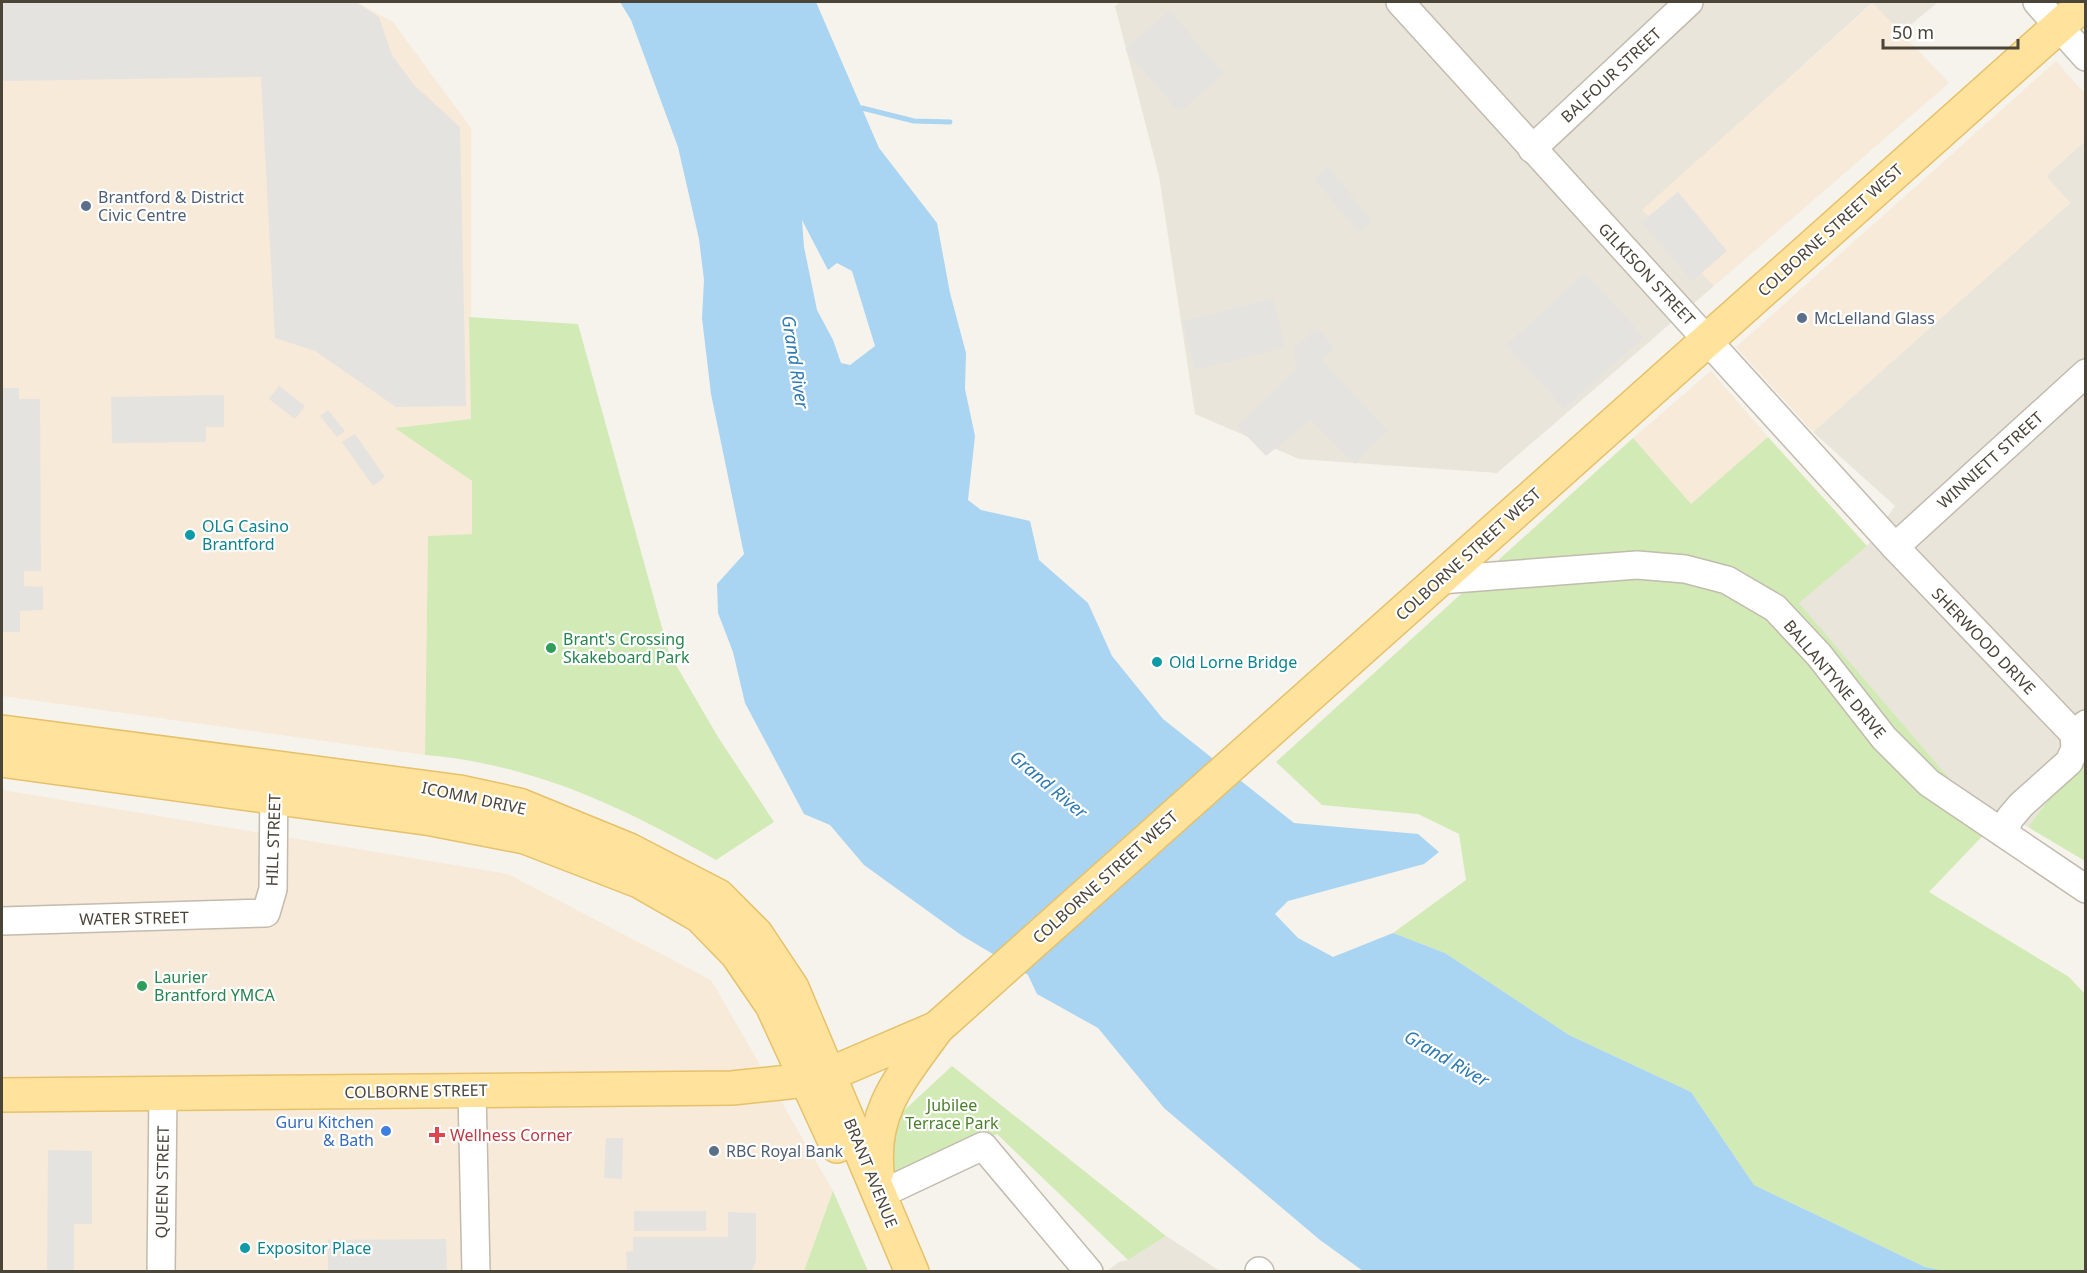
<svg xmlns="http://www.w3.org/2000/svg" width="2087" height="1273" font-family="'Noto Sans',sans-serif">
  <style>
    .residential { fill: #eae5da }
    .commercial { fill: #f7ead8 }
    .green { fill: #d2eab5 }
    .parking { fill: #e5e3e0 }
    .water { fill: #a9d4f2; fill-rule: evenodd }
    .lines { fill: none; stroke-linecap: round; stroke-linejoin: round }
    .stream { stroke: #a9d4f2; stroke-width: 5 }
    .minor-casing { stroke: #c2bbae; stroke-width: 30 }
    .major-casing { stroke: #e6c16a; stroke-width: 36 }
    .minor { stroke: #fff; stroke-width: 27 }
    .major { stroke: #ffe39c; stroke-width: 33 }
    .service-dot { fill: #5c6f8a; stroke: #fff; stroke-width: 2 }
    .culture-dot { fill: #0f9aa8; stroke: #fff; stroke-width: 2 }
    .leisure-dot { fill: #2e9e5b; stroke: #fff; stroke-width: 2 }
    .shop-dot { fill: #3f7fe0; stroke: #fff; stroke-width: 2 }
    .health-dot { fill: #e0444e; stroke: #fff; stroke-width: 2 }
    .labels { text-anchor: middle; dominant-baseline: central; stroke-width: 4.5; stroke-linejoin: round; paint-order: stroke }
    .street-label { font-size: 16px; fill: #4b4439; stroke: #fff }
    .service-label { font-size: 16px; fill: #4e5e75; stroke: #fff; text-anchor: start }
    .culture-label { font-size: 16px; fill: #0d838f; stroke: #fff; text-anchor: start }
    .leisure-label { font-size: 16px; fill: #27864d; stroke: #fff; text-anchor: start }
    .park-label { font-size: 16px; fill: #4a7f2a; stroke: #fff }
    .shop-label { font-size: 16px; fill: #366cbe; stroke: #fff; text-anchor: end }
    .health-label { font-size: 16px; fill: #be3a42; stroke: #fff; text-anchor: start }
    .water-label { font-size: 18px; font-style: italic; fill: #2e7ab2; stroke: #fff }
  </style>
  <rect width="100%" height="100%" fill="#f6f3ec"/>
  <!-- residential -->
  <g class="residential">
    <path d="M 1121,2 L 1938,2 L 1901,33 L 1872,3 L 1643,210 L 1714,286 L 1497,473 L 1299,459 L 1195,414 L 1159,176 L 1115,6 Z"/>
    <path d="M 2085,141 L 2085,751 L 2028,827 L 1965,797 L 1798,602 L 1867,546 L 1895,506 L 1813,432 L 2070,203 L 2046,176 Z"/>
    <path d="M 1166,1236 L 1220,1271 L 1106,1272 L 1119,1262 L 1128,1260 Z"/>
  </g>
  <!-- commercial -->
  <g class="commercial">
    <path d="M 2,2 L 356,2 L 393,22 L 471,128 L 471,419 L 397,428 L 472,481 L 472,534 L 428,536 L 425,755 L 2,696 Z"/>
    <path d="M 1873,3 L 1949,83 L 1714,286 L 1642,210 Z"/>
    <path d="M 2056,61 L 2085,94 L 2085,141 L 2046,176 L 2070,203 L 1813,432 L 1736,347 Z"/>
    <path d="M 1711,371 L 1768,437 L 1691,504 L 1633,438 Z"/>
    <path d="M 2,790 L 508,874 L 711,980 L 833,1191 L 804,1271 L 2,1271 Z"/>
  </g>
  <!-- green -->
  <g class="green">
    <path d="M 469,317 L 578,324 L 669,653 L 718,737 L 774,822 L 716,860 C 623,807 533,764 425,755 L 428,536 L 472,534 L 472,481 L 395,428 L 471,419 Z"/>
    <path d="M 1768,437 L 1867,546 L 1799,603 L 1991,827 L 1929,892 L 2069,977 L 2085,994 L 2085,1271 L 1945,1272 L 1925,1267 L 1754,1185 L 1691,1092 L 1569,1035 L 1445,953 L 1393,933 L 1466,880 L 1459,834 L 1418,814 L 1322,805 L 1276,762 L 1633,438 L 1691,504 Z"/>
    <path d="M 2085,751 L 2085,861 L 2028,827 Z"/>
    <path d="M 952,1066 L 1166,1236 L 1128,1260 L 997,1134 L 891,1180 L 884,1129 Z"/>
    <path d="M 833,1191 L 868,1271 L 804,1271 Z"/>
  </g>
  <!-- parking -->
  <g class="parking">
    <path d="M 2,2 L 356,2 L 379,17 L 392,55 L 414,85 L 460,127 L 466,406 L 396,407 L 315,351 L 275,338 L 261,77 L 2,81 Z"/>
    <path d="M 1170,11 L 1224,74 L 1179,112 L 1125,49 Z"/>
    <path d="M 1328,167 L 1372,221 L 1359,232 L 1314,179 Z"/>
    <path d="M 1678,192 L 1727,251 L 1692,281 L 1642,222 Z"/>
    <path d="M 1585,273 L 1644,337 L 1564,409 L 1506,345 Z"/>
    <path d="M 1273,298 L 1285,347 L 1195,370 L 1182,321 Z"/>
    <path d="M 1317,328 L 1335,348 L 1322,360 L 1388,431 L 1355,464 L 1311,420 L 1266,456 L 1237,426 L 1296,370 L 1294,348 Z"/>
    <path d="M 279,386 L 305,406 L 295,419 L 269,399 Z"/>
    <path d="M 2,388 L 19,388 L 19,399 L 40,399 L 41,571 L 24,571 L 24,586 L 43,587 L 43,610 L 20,611 L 20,632 L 2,632 Z"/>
    <path d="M 224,395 L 224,427 L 206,427 L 206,442 L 112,443 L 111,397 Z"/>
    <path d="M 328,410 L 345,431 L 337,437 L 320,416 Z"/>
    <path d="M 355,434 L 385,477 L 373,486 L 342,442 Z"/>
    <path d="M 606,1138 L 623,1138 L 622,1179 L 604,1178 Z"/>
    <path d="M 48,1150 L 92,1151 L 92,1224 L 74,1224 L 74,1271 L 47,1271 Z"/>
    <rect x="634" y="1211" width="72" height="20"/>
    <path d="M 728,1212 L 756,1213 L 756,1261 L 752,1271 L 627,1271 L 626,1252 L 633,1251 L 633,1237 L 728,1237 Z"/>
    <path d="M 446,1239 L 447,1271 L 328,1271 L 328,1240 Z"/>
  </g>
  <!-- water -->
  <path class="water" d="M 620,2 L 816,2 L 879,148 L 937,223 L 950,293 L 966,353 L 965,389 L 975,436 L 968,500 L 981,510 L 1030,521 L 1039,560 L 1088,603 L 1112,656 L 1163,719 L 1294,823 L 1418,834 L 1439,852 L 1424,864 L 1288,901 L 1275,914 L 1298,938 L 1333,957 L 1393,933 L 1445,953 L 1569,1035 L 1691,1092 L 1754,1185 L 1925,1267 L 1945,1271 L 1363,1271 L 1320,1240 L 1164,1108 L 1098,1028 L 1037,994 L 1028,975 L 961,935 L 864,865 L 830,825 L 804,814 L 745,703 L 733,652 L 718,613 L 717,584 L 744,554 L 711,394 L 702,318 L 704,280 L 699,239 L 678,147 L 631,20 ZM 802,220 L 828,270 L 837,263 L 852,271 L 875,346 L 850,365 L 841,363 L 833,340 L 817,310 L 804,247 Z"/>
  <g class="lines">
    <!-- stream -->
    <path class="stream" d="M 862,108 L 914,121 L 950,122"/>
    <!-- minor casing -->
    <g class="minor-casing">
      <g id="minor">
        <path d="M 1400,2 L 1895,547 L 2074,734 L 2086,724"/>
        <path d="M 2037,2 L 2086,57"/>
        <path d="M 1532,149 L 1689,2"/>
        <path d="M 1895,547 L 2086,373"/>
        <path d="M 1440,580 L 1637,565 L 1685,569 L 1727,580 L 1775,608 L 1819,655 L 1884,738 L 1929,783 L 2086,889"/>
        <path d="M 2003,833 L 2010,818 L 2021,805 L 2069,762 L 2075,749 L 2074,734"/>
        <path d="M 2,921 L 266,913 L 273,889 L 274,777"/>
        <path d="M 472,1091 L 476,1272"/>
        <path d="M 879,1195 L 983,1146 L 1089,1272"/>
        <path d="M 1259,1271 L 1260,1272"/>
        <path d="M 161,1272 L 163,1093"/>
      </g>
    </g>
    <!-- major casing -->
    <g class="major-casing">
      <g id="major">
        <path d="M 2,732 L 460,792 L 519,805 L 629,850 L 718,896 L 756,934 L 792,988 L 912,1272"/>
        <path d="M 2,760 L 432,819 L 525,837 L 639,881 L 700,916 L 737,954 L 772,1005 L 837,1146"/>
        <path d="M 2,1095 L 732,1088 L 807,1080 L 830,1074 L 937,1028 L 2086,2"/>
        <path d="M 877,1171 C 871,1109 903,1076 937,1028"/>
      </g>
    </g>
    <!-- minor -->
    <use href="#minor" class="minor"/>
    <!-- major -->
    <use href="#major" class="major"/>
  </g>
  <!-- markers -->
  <g class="service-dot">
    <circle cx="86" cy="206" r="6"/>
    <circle cx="1802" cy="318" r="6"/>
    <circle cx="714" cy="1151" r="6"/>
  </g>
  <g class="culture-dot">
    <circle cx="190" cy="535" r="6"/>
    <circle cx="1157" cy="662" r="6"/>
    <circle cx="245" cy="1248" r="6"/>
  </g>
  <g class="leisure-dot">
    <circle cx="551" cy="648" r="6"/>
    <circle cx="142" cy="986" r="6"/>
  </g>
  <circle class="shop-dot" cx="386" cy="1131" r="6"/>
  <path class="health-dot" d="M434 1126h6v6h6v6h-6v6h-6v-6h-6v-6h6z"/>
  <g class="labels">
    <!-- street labels -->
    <g class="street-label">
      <text transform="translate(1611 75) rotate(-43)">BALFOUR STREET</text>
      <text transform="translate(1830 230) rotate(-42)">COLBORNE STREET WEST</text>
      <text transform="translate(1647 274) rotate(47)">GILKISON STREET</text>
      <text transform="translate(1990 460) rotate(-42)">WINNIETT STREET</text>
      <text transform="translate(1468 554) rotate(-42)">COLBORNE STREET WEST</text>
      <text transform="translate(1984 641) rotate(46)">SHERWOOD DRIVE</text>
      <text transform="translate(1835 679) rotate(50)">BALLANTYNE DRIVE</text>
      <text transform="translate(474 798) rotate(12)">ICOMM DRIVE</text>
      <text transform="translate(273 840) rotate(-88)">HILL STREET</text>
      <text transform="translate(1105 877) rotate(-42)">COLBORNE STREET WEST</text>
      <text transform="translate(134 918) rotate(-1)">WATER STREET</text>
      <text transform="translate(416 1091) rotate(-1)">COLBORNE STREET</text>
      <text transform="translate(871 1173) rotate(68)">BRANT AVENUE</text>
      <text transform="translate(162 1182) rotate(-89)">QUEEN STREET</text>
    </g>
    <!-- service labels -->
    <g class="service-label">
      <text x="98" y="197">Brantford &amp; District<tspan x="98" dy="18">Civic Centre</tspan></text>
      <text x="1814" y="318">McLelland Glass</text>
      <text x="726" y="1151">RBC Royal Bank</text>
    </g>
    <!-- culture labels -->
    <g class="culture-label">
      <text x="202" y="526">OLG Casino<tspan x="202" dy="18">Brantford</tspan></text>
      <text x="1169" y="662">Old Lorne Bridge</text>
      <text x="257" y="1248">Expositor Place</text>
    </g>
    <!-- leisure labels -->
    <g class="leisure-label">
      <text x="563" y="639">Brant's Crossing<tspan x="563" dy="18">Skakeboard Park</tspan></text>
      <text x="154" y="977">Laurier<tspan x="154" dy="18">Brantford YMCA</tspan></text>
    </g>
    <!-- park labels -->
    <g class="park-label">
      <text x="952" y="1105">Jubilee<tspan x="952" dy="18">Terrace Park</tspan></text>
    </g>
    <!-- shop labels -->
    <g class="shop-label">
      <text x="374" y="1122">Guru Kitchen<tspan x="374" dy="18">&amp; Bath</tspan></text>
    </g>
    <!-- health labels -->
    <g class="health-label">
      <text x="450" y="1135">Wellness Corner</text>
    </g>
    <!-- water labels -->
    <g class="water-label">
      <text transform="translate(796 362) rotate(81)">Grand River</text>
      <text transform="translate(1049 784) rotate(40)">Grand River</text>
      <text transform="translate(1447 1058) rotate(30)">Grand River</text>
    </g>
  </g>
  <!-- border -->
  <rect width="2087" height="1273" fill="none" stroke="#4b4439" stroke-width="6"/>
  <!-- scale -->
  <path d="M1883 39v9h135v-9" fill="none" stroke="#4b4439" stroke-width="3"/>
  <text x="1892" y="39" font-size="18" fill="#4b4439" stroke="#ffffff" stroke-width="4.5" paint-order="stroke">50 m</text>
</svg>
